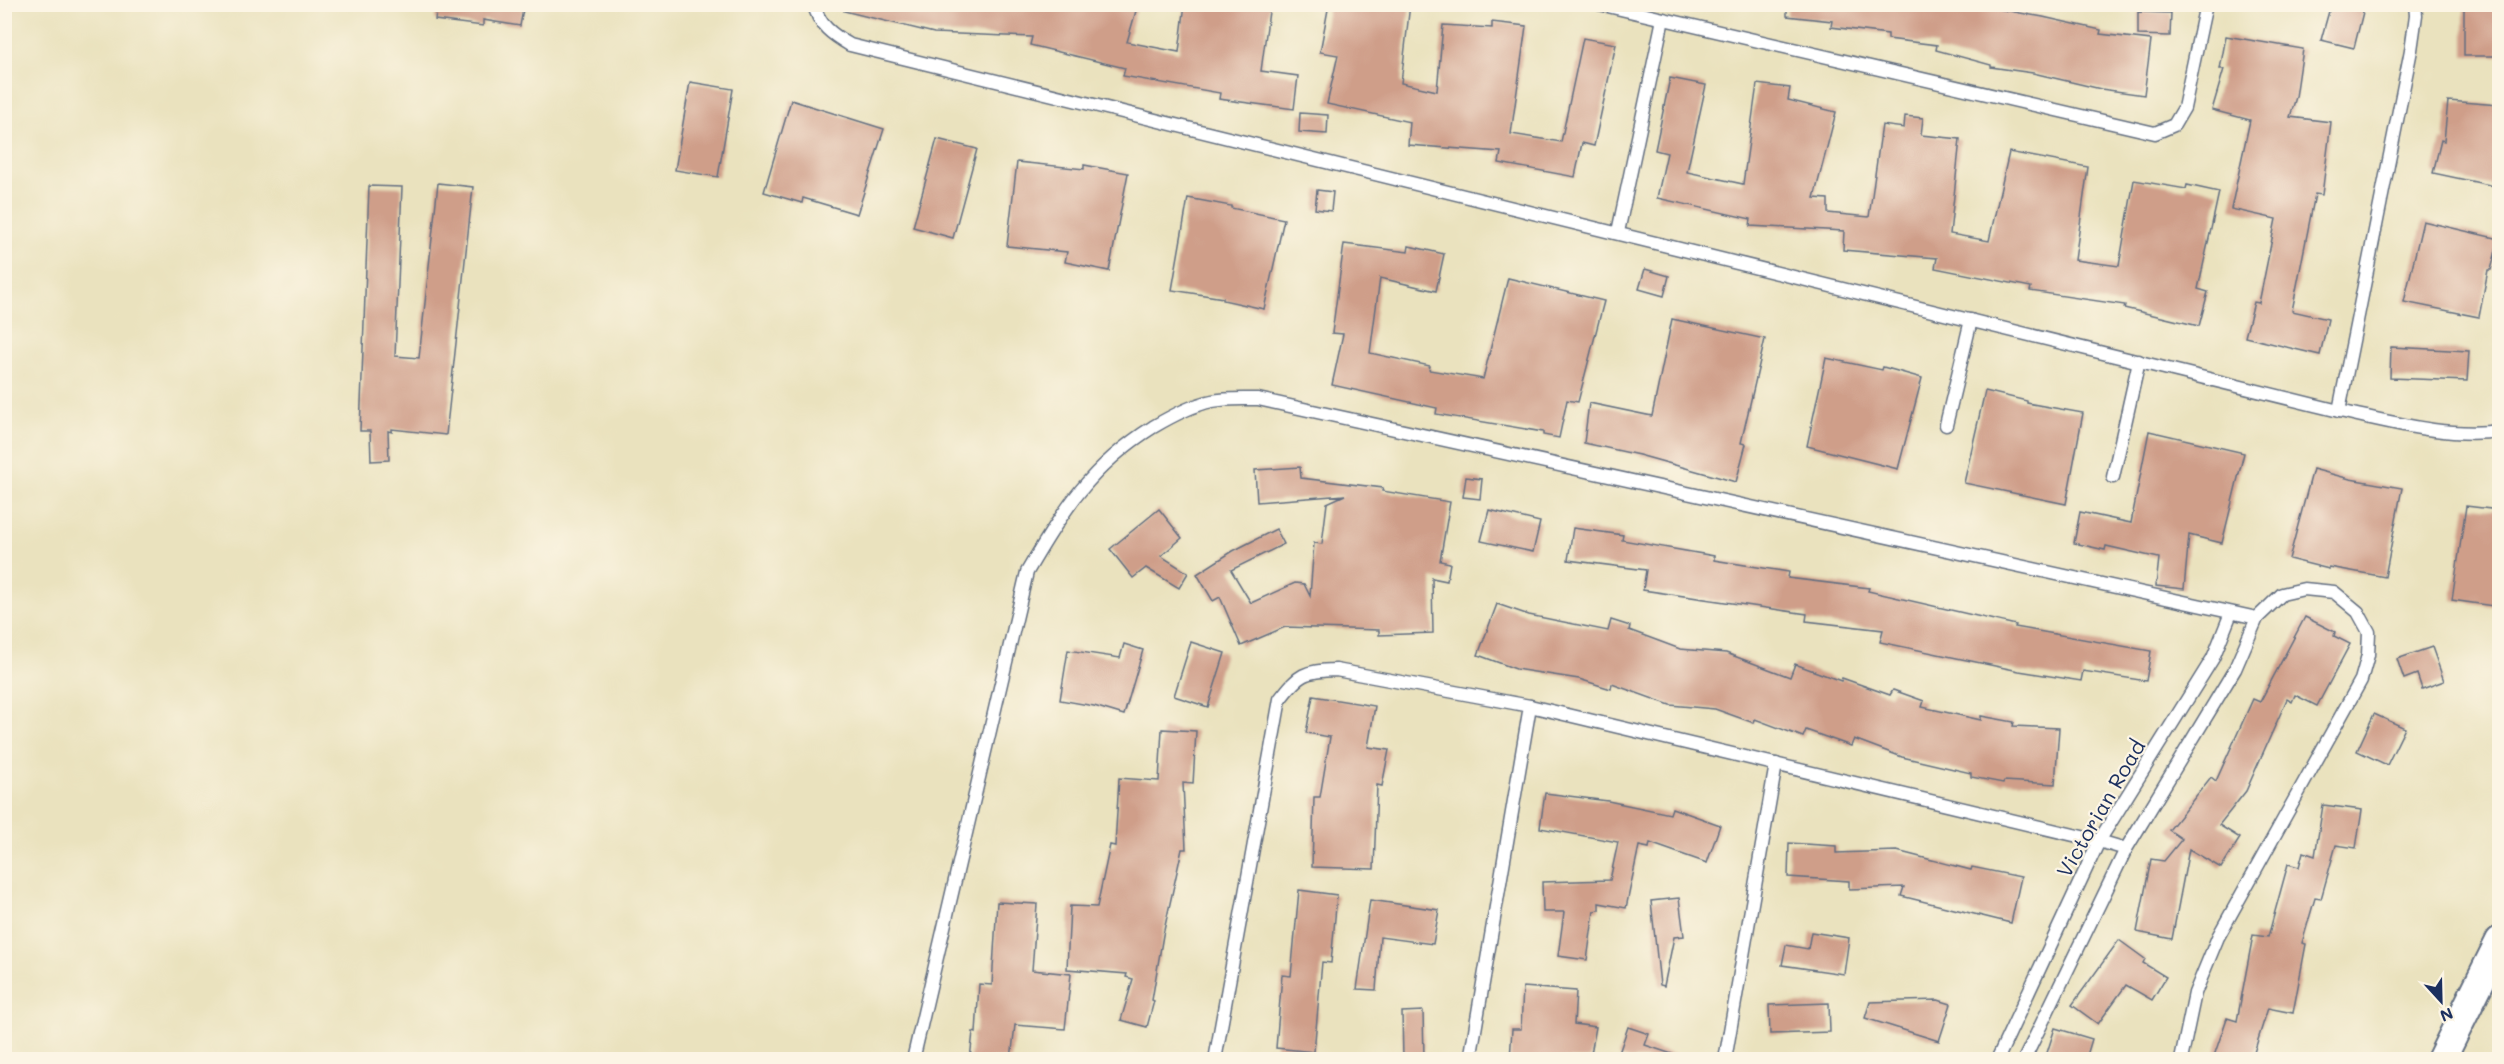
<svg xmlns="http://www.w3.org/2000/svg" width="2504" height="1064" font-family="Mali,sans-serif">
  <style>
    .building { fill: #cf9e89 }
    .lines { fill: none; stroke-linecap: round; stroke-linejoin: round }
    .service-casing { stroke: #636e80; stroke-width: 15 }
    .tertiary-casing { stroke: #636e80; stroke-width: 32 }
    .service { stroke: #fff; stroke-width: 12 }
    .tertiary { stroke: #fff; stroke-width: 28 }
    .labels { text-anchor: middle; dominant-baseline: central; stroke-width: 4.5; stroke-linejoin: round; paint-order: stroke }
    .street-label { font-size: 21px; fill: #1b2f5e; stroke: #fcf5e5 }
  </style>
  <rect width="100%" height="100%" fill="#fcf5e5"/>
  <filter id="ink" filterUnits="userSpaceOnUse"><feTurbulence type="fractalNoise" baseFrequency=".0167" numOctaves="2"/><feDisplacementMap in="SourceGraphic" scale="12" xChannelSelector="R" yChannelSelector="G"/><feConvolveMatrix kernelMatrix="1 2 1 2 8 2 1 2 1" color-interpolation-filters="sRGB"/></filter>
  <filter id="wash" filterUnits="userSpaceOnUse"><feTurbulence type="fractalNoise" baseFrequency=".008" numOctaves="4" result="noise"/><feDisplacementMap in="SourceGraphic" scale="24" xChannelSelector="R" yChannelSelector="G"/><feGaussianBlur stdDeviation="1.35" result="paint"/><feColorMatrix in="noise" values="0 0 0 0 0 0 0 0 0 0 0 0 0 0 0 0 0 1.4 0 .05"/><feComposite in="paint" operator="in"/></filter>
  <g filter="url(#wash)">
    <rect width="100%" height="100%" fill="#eae2be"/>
    <g id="blocks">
      <!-- building -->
      <g class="building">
        <path d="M 437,4 L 524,4 L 520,26 L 483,20 L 483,26 L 435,20 Z"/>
        <path d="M 845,4 L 1138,4 L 1127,42 L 1179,52 L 1185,4 L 1270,4 L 1261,71 L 1298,76 L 1294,109 L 1219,99 L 1220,93 L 1123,76 L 1125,68 L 1030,45 L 1032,37 L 934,33 L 844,11 Z"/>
        <path d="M 1329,4 L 1410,4 L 1401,83 L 1437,91 L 1443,25 L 1492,28 L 1492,22 L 1526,26 L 1511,134 L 1561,142 L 1583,38 L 1616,44 L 1594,146 L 1582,143 L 1575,177 L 1499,163 L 1501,152 L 1408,145 L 1410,122 L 1327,104 L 1338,55 L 1320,52 Z"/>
        <path d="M 1787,4 L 1993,4 L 1992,8 L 2043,17 L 2101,30 L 2100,34 L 2151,40 L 2144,95 L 2101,89 L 2033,73 L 1991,67 L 1991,65 L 1936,50 L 1937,45 L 1888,39 L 1888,34 L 1831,27 L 1832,21 L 1787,16 Z"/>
        <path d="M 2331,4 L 2365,4 L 2354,48 L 2321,40 Z"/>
        <rect x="2464" y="4" width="35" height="52"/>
        <path d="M 2138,12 L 2171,13 L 2170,36 L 2138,35 Z"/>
        <path d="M 2226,36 L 2303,49 L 2296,97 L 2290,117 L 2331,122 L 2322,195 L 2315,194 L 2292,311 L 2328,319 L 2320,355 L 2245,337 L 2254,302 L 2259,303 L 2276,219 L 2231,209 L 2250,120 L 2212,110 L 2224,69 L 2220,69 Z"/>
        <path d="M 1670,78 L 1706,85 L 1687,172 L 1743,184 L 1757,84 L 1790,88 L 1788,100 L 1836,112 L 1814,198 L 1828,199 L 1828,213 L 1869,217 L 1882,125 L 1904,128 L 1905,116 L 1923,118 L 1921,135 L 1960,139 L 1950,234 L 1989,241 L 2009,152 L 2088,167 L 2075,260 L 2119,266 L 2134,180 L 2186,189 L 2187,185 L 2219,192 L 2198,289 L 2208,292 L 2199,326 L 2124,308 L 2125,305 L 2030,291 L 2031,287 L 1935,268 L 1937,258 L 1843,250 L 1844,231 L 1750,226 L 1751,219 L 1657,198 L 1667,153 L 1655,150 Z"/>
        <path d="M 690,82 L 733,89 L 718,177 L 675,170 Z"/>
        <path d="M 791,100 L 884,129 L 857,214 L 803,198 L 802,203 L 764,192 Z"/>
        <path d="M 2448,101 L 2499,105 L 2499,187 L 2433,173 L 2441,140 L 2444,141 Z"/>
        <path d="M 1300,113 L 1328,115 L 1327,134 L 1299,132 Z"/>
        <path d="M 937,139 L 977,149 L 953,238 L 913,227 Z"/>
        <path d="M 1017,162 L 1084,169 L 1084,165 L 1128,173 L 1109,271 L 1065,262 L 1067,252 L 1007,246 Z"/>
        <path d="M 438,183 L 473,187 L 446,435 L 392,429 L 392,432 L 388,431 L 389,460 L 371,461 L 370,431 L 360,431 L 369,186 L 402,187 L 395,356 L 419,358 Z"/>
        <path d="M 1317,190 L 1333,192 L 1331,211 L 1315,209 Z"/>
        <path d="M 1188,198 L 1231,206 L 1231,208 L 1284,219 L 1264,309 L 1223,300 L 1223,298 L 1172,290 Z"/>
        <path d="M 2423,221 L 2499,239 L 2491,270 L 2488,270 L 2479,317 L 2404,302 Z"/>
        <path d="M 1344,244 L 1408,252 L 1409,246 L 1444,254 L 1436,291 L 1380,278 L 1370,353 L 1430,366 L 1429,370 L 1483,379 L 1508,278 L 1604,301 L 1578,402 L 1567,400 L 1559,438 L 1543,435 L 1543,432 L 1436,414 L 1437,408 L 1332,385 L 1343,334 L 1332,333 Z"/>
        <path d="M 1645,269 L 1669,276 L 1664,296 L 1639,289 Z"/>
        <path d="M 1672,319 L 1765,339 L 1741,443 L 1746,444 L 1736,482 L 1639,455 L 1584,443 L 1589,403 L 1652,416 Z"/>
        <path d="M 2391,347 L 2469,351 L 2467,381 L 2390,378 Z"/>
        <path d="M 1826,358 L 1882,370 L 1883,367 L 1922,378 L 1898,469 L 1807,446 Z"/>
        <path d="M 1985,391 L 2027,401 L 2027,403 L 2083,413 L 2066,504 L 1964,483 Z"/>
        <path d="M 2149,431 L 2244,453 L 2222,543 L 2189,535 L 2184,589 L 2156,586 L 2159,558 L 2106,546 L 2105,550 L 2074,543 L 2080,512 L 2131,523 Z"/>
        <path d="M 1300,467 L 1301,478 L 1383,488 L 1382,491 L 1450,502 L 1440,561 L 1450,563 L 1447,581 L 1432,578 L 1433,633 L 1379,635 L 1379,630 L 1285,627 L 1241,646 L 1220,597 L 1213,601 L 1197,574 L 1233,551 L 1276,529 L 1284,544 L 1231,570 L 1251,603 L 1295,583 L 1304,584 L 1310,596 L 1314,543 L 1322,544 L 1327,503 L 1345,495 L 1257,502 L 1255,470 Z"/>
        <path d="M 2313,469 L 2350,479 L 2402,488 L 2385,577 L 2329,567 L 2329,569 L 2289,559 Z"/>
        <path d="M 1466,477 L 1482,479 L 1480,499 L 1463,497 Z"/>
        <path d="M 2466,506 L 2499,510 L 2499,563 L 2493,606 L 2452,600 Z"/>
        <path d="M 1159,509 L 1182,538 L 1161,556 L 1188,573 L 1179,588 L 1146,568 L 1133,578 L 1110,549 Z"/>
        <path d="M 1489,510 L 1540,522 L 1533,552 L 1481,541 Z"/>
        <path d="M 1573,528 L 1623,535 L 1622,540 L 1714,556 L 1714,560 L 1789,572 L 1788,578 L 1869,588 L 1868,591 L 2016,625 L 2015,627 L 2151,651 L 2146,681 L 2083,671 L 2081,681 L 2019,671 L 1880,642 L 1883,630 L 1806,621 L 1807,614 L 1643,590 L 1646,570 L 1568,560 Z"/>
        <path d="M 1497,604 L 1529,615 L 1608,631 L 1611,620 L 1630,626 L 1629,630 L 1680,649 L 1726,653 L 1790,677 L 1795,664 L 1841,681 L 1842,678 L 1890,695 L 1893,690 L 1924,701 L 1922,707 L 1981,720 L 1981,716 L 2014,722 L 2013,726 L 2059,728 L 2055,784 L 2004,781 L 2003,783 L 1971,777 L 1971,773 L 1902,757 L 1854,739 L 1851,746 L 1806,730 L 1803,737 L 1755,719 L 1754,723 L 1715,709 L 1670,705 L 1612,684 L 1611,689 L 1579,679 L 1516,669 L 1478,655 Z"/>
        <path d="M 2305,617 L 2335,632 L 2334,636 L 2350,644 L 2317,706 L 2295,695 L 2292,702 L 2287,699 L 2246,791 L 2219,825 L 2240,838 L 2221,868 L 2189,849 L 2172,939 L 2137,932 L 2151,859 L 2164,861 L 2182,839 L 2169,830 L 2211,777 L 2216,781 L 2253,699 L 2260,702 Z"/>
        <path d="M 1191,642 L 1225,653 L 1208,707 L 1174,696 Z"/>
        <path d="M 1124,644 L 1143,650 L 1124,715 L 1094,706 L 1060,700 L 1068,650 L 1120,658 Z"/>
        <path d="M 2432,647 L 2444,681 L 2422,689 L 2417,674 L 2404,679 L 2397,659 Z"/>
        <path d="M 1313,696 L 1375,706 L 1368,747 L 1389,750 L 1382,786 L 1377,785 L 1374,869 L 1312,867 L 1314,797 L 1320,797 L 1330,737 L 1306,733 Z"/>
        <path d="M 2374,714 L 2405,728 L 2387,765 L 2357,751 Z"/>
        <path d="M 1162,729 L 1196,731 L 1193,784 L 1183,783 L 1186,849 L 1182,849 L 1163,935 L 1152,1000 L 1154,1001 L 1147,1027 L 1121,1020 L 1133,979 L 1126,977 L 1127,974 L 1067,969 L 1070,906 L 1097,907 L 1110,845 L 1115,846 L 1119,778 L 1159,781 Z"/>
        <path d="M 1545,793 L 1608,801 L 1670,814 L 1672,808 L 1720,825 L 1707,863 L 1650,843 L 1649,848 L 1639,846 L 1626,908 L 1599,903 L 1599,910 L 1594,911 L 1587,960 L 1558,956 L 1564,912 L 1543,912 L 1542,882 L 1610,880 L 1618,842 L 1540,828 Z"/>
        <path d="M 2323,805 L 2362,810 L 2356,848 L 2336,845 L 2321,899 L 2315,898 L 2302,943 L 2306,944 L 2293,1013 L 2268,1008 L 2252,1059 L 2213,1059 L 2227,1018 L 2237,1021 L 2253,935 L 2268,937 L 2288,864 L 2299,867 L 2303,852 L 2315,856 Z"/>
        <path d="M 1789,843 L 1836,846 L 1836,853 L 1897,851 L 1971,870 L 1972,867 L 2021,877 L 2011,923 L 1901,896 L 1904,887 L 1849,889 L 1849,881 L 1788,877 Z"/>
        <path d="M 1299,890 L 1337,895 L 1331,963 L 1322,962 L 1314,1052 L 1276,1048 L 1282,975 L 1291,976 Z"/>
        <path d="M 1679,898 L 1684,936 L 1674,937 L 1664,986 L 1660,985 L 1651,901 Z"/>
        <path d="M 1370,900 L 1439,910 L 1433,944 L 1380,937 L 1376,990 L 1357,989 Z"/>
        <path d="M 997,902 L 1037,904 L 1032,970 L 1071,974 L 1065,1029 L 1015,1025 L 1011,1059 L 970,1059 L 973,1032 L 976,1033 L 979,984 L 992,985 Z"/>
        <path d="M 1811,932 L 1849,938 L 1844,974 L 1782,965 L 1786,945 L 1808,949 Z"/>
        <path d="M 2119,940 L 2145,959 L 2143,963 L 2166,977 L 2152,1000 L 2126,985 L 2098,1024 L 2072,1005 Z"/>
        <path d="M 1523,987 L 1576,991 L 1574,1024 L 1596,1027 L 1590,1059 L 1510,1059 L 1512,1029 L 1521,1029 Z"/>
        <path d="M 1938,1000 L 1951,1004 L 1939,1041 L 1865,1018 L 1870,1002 Z"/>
        <path d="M 1829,1003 L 1830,1032 L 1770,1034 L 1769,1005 Z"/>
        <path d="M 1423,1011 L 1424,1059 L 1403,1059 L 1402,1012 Z"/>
        <path d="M 1628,1027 L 1649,1034 L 1645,1045 L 1678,1056 L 1678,1059 L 1629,1059 L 1618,1056 Z"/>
        <path d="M 2055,1028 L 2092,1039 L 2086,1059 L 2045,1059 Z"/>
      </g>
    </g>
  </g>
  <g filter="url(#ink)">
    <use href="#blocks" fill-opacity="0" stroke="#636e80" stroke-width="1.5"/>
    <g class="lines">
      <!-- service casing -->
      <g class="service-casing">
        <g id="service">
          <path d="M 814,4 C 818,25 833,35 850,45 L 2339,411 C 2392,422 2445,438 2500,431"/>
          <path d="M 1599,4 L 2155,133 L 2174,125 L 2184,108 L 2206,4"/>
          <path d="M 1618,232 L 1663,19"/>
          <path d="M 2339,411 L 2411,50 L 2416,15 L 2415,4"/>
          <path d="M 1946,425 L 1971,320"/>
          <path d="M 2113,477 L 2139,361"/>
          <path d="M 913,1060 L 1027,572 C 1063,510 1091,466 1153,427 C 1170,417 1192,405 1212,401 C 1226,398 1243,399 1258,399 L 2257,618"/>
          <path d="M 1215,1060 L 1280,699 C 1299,674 1304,671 1336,670 L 1530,706 L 2099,841 L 2126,849"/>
          <path d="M 1470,1060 L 1530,706"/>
          <path d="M 1725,1060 L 1776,764"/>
          <path d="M 1997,1060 L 2099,841 L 2213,658 L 2231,613"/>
          <path d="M 2024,1060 L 2126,849 L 2235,669 L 2257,618 L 2282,594 L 2304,589 L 2334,592 L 2358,612 L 2369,632 L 2368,655 L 2361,680 L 2218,937 L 2195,993 L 2181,1060"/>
        </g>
      </g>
      <!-- tertiary casing -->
      <g class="tertiary-casing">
        <path id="tertiary" d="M 2441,1060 L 2500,941"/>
      </g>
      <!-- service -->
      <use href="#service" class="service"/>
      <!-- tertiary -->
      <use href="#tertiary" class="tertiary"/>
    </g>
  </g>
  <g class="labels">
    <!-- street labels -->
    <g class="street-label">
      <text transform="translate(2100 808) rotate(-60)">Victorian Road</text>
    </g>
  </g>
  <!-- margin -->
  <rect width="2504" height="1064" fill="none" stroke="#fcf5e5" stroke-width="24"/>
  <!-- north arrow -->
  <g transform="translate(2441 1001) rotate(158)" stroke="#fcf5e5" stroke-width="4.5" paint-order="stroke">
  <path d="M0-4.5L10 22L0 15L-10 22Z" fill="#1b2f5e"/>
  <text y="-9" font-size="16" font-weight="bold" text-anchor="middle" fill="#1b2f5e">N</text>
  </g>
</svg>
